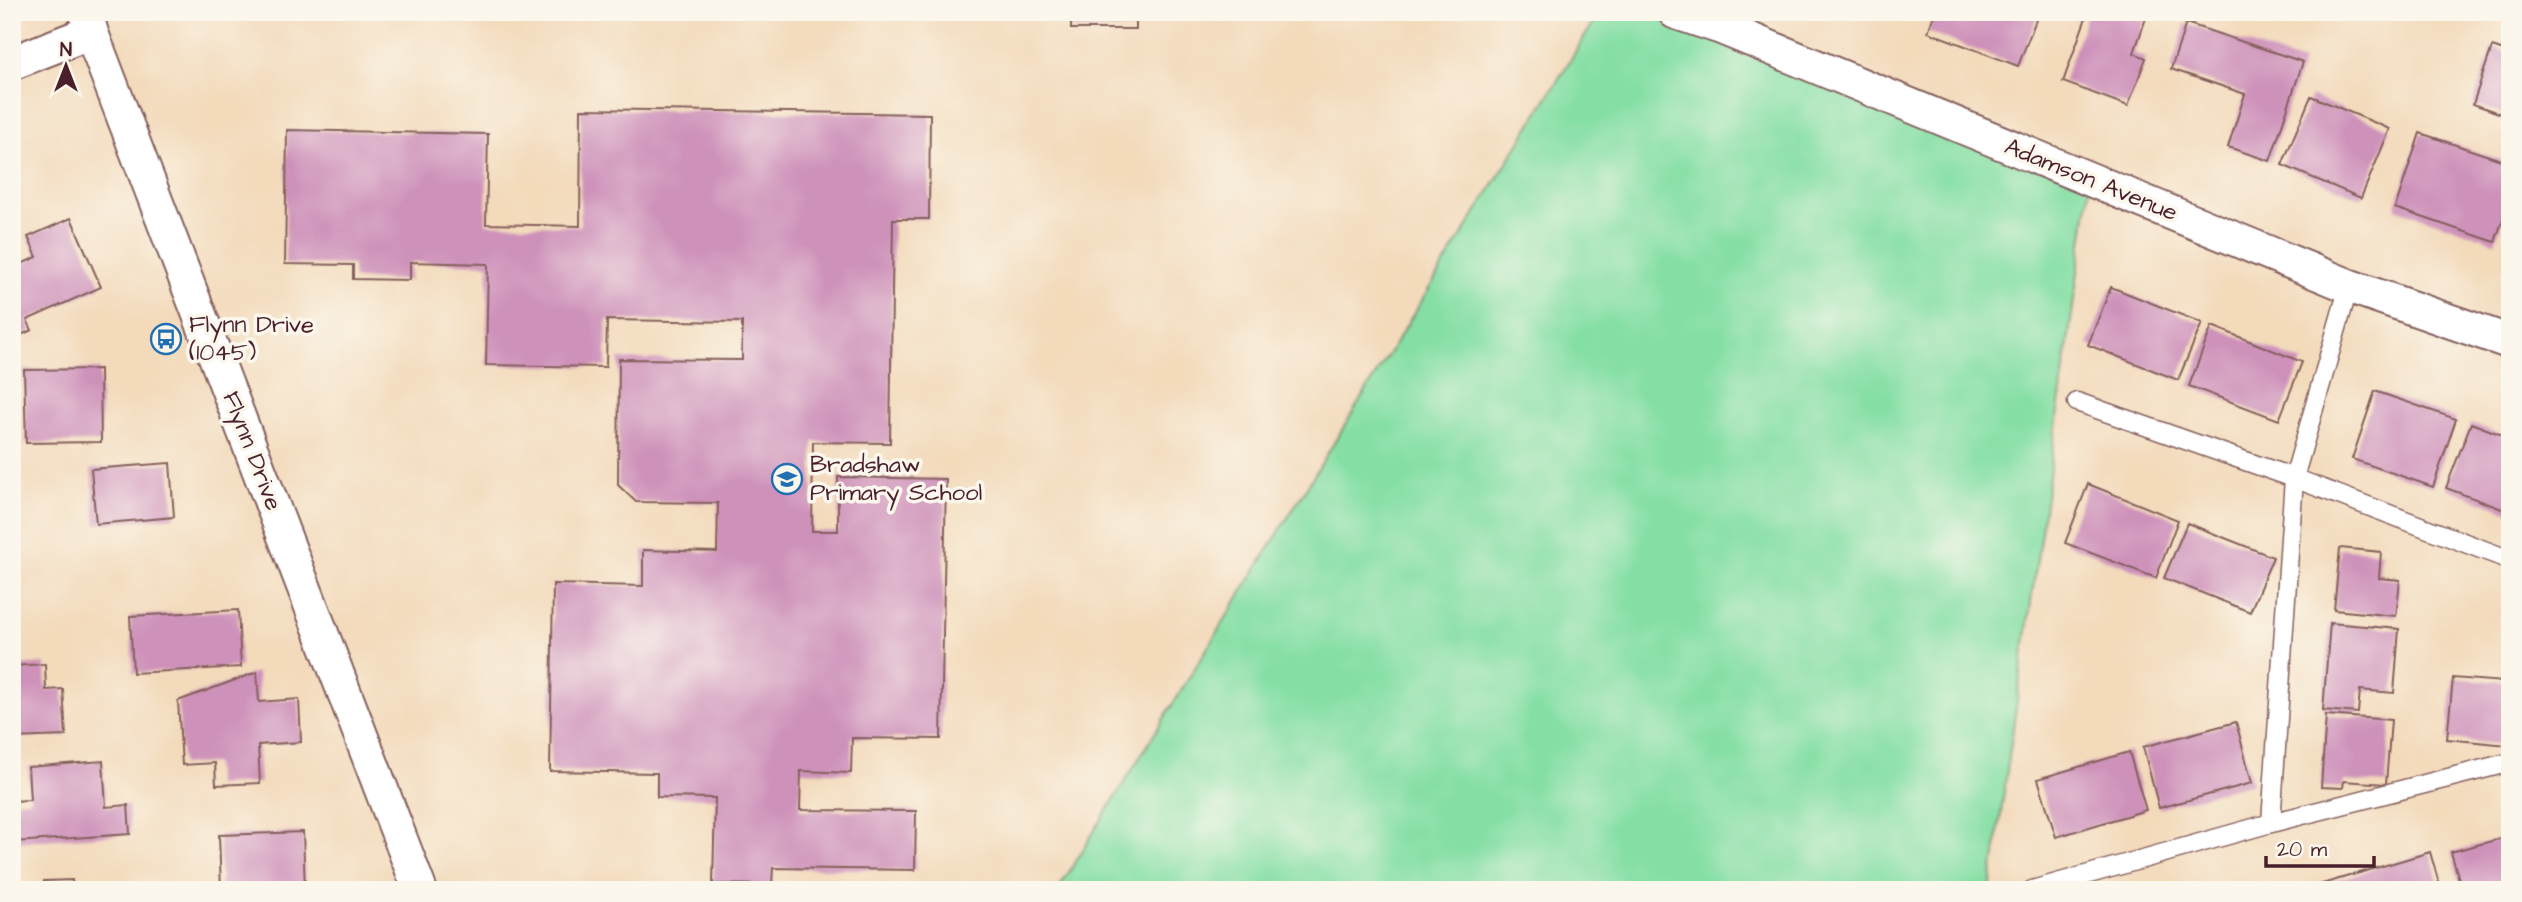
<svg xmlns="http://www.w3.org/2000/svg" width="2522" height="902" font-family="'Architects Daughter',sans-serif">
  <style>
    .green { fill: #85dfa5; stroke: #687f68; stroke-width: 2 }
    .building { fill: #ce91ba }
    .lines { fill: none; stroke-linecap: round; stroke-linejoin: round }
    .service-casing { stroke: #85605d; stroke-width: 21 }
    .minor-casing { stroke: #85605d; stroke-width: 37 }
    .service { stroke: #fff; stroke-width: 18 }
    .minor { stroke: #fff; stroke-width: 33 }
    .labels { text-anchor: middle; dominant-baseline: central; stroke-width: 7; stroke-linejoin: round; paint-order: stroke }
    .street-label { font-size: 24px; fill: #4a1f2b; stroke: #fbf7ec }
    .poi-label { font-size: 24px; fill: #4a1f2b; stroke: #fbf7ec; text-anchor: start }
  </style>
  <rect width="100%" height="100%" fill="#fbf7ec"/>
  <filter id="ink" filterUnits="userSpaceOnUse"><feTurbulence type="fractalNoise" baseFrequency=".0143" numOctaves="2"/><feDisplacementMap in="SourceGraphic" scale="14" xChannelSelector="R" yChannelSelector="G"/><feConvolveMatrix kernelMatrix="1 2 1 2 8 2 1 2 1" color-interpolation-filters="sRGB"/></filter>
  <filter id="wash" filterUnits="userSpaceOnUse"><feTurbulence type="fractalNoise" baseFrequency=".00686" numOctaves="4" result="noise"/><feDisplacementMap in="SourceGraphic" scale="28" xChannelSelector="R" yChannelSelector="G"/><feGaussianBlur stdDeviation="1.57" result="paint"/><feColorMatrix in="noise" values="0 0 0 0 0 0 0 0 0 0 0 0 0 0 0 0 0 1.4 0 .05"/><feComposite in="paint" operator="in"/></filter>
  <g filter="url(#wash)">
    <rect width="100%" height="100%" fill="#f3dabb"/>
    <!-- green -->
    <path class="green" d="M 1600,12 L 1675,12 L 2091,180 L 1990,890 L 1058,890 Z"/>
    <g id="blocks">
      <!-- building -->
      <g class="building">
        <rect x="1071" y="12" width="65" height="17"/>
        <path d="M 1935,12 L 2039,12 L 2018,66 L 1928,32 Z"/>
        <path d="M 2088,12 L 2148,12 L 2134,53 L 2146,58 L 2128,106 L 2063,82 Z"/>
        <path d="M 2186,23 L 2303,62 L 2270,161 L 2228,147 L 2245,94 L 2171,69 Z"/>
        <path d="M 2492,47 L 2510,53 L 2510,117 L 2473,104 Z"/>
        <path d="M 2311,96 L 2390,129 L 2361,198 L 2282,165 Z"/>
        <path d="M 581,109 L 930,114 L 929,219 L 893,219 L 890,443 L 813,442 L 812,531 L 838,531 L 838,477 L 946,479 L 941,739 L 852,738 L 851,773 L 801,771 L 800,810 L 916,811 L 915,870 L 773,868 L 772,885 L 713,884 L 715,798 L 657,797 L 657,773 L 550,771 L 553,584 L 643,586 L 643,550 L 717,552 L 718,503 L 636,502 L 618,485 L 619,359 L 742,360 L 742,322 L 607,320 L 606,367 L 486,365 L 488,264 L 410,262 L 410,280 L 353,279 L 353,265 L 285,264 L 287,130 L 488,134 L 486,224 L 580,226 Z"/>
        <path d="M 2420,133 L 2510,163 L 2510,199 L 2495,242 L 2395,208 Z"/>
        <path d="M 71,218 L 101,287 L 27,320 L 32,330 L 12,339 L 12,307 L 21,303 L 12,284 L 12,268 L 37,257 L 28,237 Z"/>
        <path d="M 2111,287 L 2202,323 L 2178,380 L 2088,345 Z"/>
        <path d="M 2212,326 L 2302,362 L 2279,420 L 2189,386 Z"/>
        <path d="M 100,369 L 101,442 L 26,443 L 24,370 Z"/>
        <path d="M 2375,391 L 2456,419 L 2433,487 L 2352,459 Z"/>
        <path d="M 2471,423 L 2510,438 L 2510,512 L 2446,488 Z"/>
        <path d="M 170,463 L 174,517 L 96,524 L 91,469 Z"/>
        <path d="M 2088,484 L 2178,520 L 2156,578 L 2065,543 Z"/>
        <path d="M 2187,523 L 2273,557 L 2250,612 L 2164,578 Z"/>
        <path d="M 2340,548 L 2381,552 L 2379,578 L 2400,580 L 2396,616 L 2334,610 Z"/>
        <path d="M 238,610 L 241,667 L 133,673 L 130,616 Z"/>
        <path d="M 2330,623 L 2399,629 L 2394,693 L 2360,690 L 2358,713 L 2323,710 Z"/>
        <path d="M 45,664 L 46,690 L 63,689 L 66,736 L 12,738 L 12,666 Z"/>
        <path d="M 2505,667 L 2510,667 L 2510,724 L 2507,745 L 2447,739 L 2453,678 L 2503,682 Z"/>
        <path d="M 257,672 L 259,702 L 299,699 L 301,742 L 258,745 L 260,783 L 216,785 L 215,763 L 182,765 L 178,701 Z"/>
        <path d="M 2326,715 L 2391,720 L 2386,784 L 2344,781 L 2343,788 L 2321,787 Z"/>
        <path d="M 2236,722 L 2252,783 L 2159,808 L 2143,747 Z"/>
        <path d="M 2129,752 L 2146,810 L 2056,837 L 2038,779 Z"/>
        <path d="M 103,761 L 106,807 L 128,805 L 130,834 L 15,842 L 12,801 L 30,800 L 28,767 Z"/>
        <path d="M 303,832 L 305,890 L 221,890 L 219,835 Z"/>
        <path d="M 2510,836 L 2510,890 L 2462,890 L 2451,852 Z"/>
        <path d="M 2430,852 L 2441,890 L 2321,890 L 2319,885 Z"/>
        <path d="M 72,880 L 73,890 L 44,890 L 44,881 Z"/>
      </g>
    </g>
  </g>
  <g filter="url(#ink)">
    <use href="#blocks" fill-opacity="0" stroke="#85605d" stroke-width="2"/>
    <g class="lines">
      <!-- service casing -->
      <g class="service-casing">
        <g id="service">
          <path d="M 2077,402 L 2294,478 L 2510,560"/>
          <path d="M 2271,823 L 2294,478 L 2349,286"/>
          <path d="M 2032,890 L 2271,823 L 2499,765 L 2510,764"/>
        </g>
      </g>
      <!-- minor casing -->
      <g class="minor-casing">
        <g id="minor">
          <path d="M 86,12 L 91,32 L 420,890"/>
          <path d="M 1675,12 L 1720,27 L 2349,286 L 2510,342"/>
          <path d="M 12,63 L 91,32"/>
        </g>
      </g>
      <!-- service -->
      <use href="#service" class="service"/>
      <!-- minor -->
      <use href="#minor" class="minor"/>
    </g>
  </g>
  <!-- icons -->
  <defs>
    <g id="bus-ring" transform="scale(1.575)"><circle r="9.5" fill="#fbf7ec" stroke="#1f6fb2" stroke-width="1.5"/><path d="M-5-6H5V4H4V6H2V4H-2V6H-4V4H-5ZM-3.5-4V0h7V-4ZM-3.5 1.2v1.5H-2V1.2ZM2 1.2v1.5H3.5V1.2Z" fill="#1f6fb2"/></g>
    <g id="school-ring" transform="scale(1.575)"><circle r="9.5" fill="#fbf7ec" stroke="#1f6fb2" stroke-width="1.5"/><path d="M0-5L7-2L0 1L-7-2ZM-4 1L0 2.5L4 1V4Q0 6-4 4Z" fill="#1f6fb2"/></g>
  </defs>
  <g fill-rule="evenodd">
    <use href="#bus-ring" x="166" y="339"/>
    <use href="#school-ring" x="787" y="479"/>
  </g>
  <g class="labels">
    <!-- street labels -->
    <g class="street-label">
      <text transform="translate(2091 180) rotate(22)">Adamson Avenue</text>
      <text transform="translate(252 451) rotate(69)">Flynn Drive</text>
    </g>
    <!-- poi labels -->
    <g class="poi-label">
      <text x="189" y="325">Flynn Drive<tspan x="189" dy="28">(1045)</tspan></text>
      <text x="810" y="465">Bradshaw<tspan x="810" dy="28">Primary School</tspan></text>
    </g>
  </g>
  <!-- margin -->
  <rect width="2522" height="902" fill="none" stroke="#fbf7ec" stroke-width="42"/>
  <!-- north arrow -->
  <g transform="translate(66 66)" stroke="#fbf7ec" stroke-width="5" paint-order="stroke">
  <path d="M0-5L12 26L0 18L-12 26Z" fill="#4a1f2b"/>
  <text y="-10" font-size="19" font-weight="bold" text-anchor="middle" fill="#4a1f2b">N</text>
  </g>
  <!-- scale -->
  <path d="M2266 856v10h108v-10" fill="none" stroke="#4a1f2b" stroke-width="3.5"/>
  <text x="2277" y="856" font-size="21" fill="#4a1f2b" stroke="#fbf7ec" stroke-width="5" paint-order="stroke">20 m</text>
</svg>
